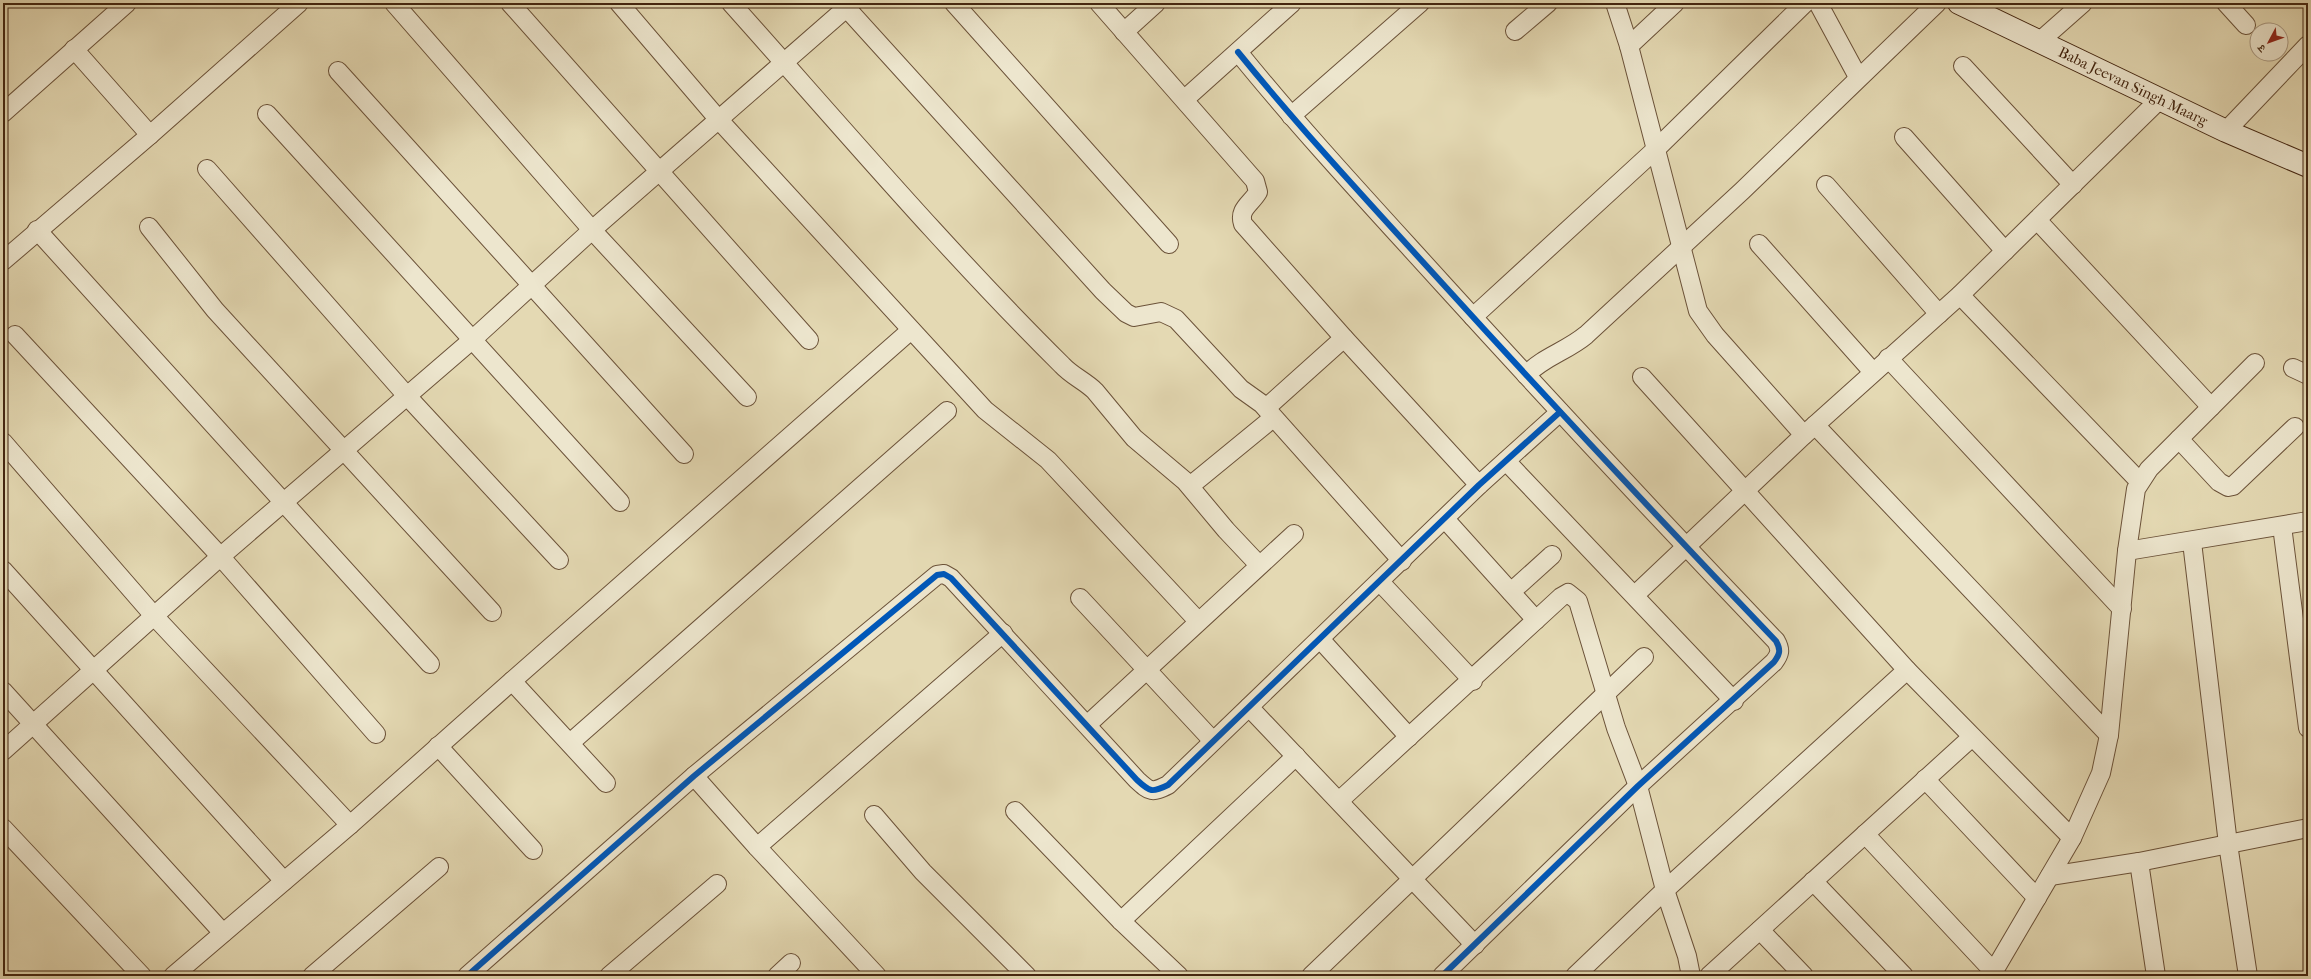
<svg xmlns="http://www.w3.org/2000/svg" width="2311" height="979" font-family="'IM FELL French Canon','Noto Serif Devanagari',serif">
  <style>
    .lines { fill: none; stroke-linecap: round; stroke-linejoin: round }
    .street-casing { stroke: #6b5239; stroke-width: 20 }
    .secondary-casing { stroke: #432510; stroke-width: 24 }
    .street { stroke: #ede6ce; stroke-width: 18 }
    .secondary { stroke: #ede6ce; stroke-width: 22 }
    .cycleway-casing { stroke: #ede6ce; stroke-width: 8 }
    .cycleway { stroke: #0057b8; stroke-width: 6 }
    .labels { text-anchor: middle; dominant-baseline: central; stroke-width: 3; stroke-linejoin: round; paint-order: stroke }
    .street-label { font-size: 15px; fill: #432510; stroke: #ede6ce }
  </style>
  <rect width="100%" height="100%" fill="#e4d9b3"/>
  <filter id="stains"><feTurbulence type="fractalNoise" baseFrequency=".005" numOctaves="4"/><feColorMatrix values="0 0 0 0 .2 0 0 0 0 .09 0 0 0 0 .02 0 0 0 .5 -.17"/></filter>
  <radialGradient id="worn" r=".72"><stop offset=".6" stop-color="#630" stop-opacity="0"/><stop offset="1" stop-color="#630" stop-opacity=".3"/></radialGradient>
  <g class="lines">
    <!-- street casing -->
    <g class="street-casing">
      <g id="street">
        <path d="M 394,3 L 592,230 L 747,397"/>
        <path d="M 510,3 L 809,340"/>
        <path d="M 619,3 L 719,120 L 985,410 L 1048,460 L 1198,621"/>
        <path d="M 731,3 C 840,125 946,250 1062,365 C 1072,376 1085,381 1095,391 L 1134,438 L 1185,481 L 1226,530 L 1259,565"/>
        <path d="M 842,3 L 1103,291 L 1126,313 L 1134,317 L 1161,312 L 1176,319 L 1241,389 L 1262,404 L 1402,561"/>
        <path d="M 954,3 L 1169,244"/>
        <path d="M 1099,3 L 1255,181 L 1258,192 C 1251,204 1238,209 1243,224 L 1344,338 L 1479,485"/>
        <path d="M 1615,3 L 1629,46 L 1698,311 L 1715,335 L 1804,435"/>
        <path d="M 1818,3 L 1858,77"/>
        <path d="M 2226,3 L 2246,25"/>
        <path d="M 1515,31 L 1548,3"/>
        <path d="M 1124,32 L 1156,3"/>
        <path d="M 2040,41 L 2083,3"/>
        <path d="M 1629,46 L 1675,3"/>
        <path d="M 74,49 L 150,135"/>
        <path d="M 1238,52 C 1303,132 1373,207 1442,283 C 1552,404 1663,523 1776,641 C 1781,650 1780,654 1774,662 L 1638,786 L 1442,976"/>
        <path d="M 1963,66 L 2073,185"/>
        <path d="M 338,71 L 684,454"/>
        <path d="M 1185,99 L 1292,3"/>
        <path d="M 3,113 L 127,3"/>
        <path d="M 267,114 L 620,502"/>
        <path d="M 1291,116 L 1420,3"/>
        <path d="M 2226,131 L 2308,45"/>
        <path d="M 1904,137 L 2005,251"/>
        <path d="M 207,169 L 407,396 L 559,560"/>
        <path d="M 1826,185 L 1939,314"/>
        <path d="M 2037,220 L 2211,407"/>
        <path d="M 149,227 L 215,310 L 492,612"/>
        <path d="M 37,230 L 430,664"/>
        <path d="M 1759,244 L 1873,372"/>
        <path d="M 3,261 L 150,135 L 299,3"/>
        <path d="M 1960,295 L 2139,481"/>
        <path d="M 1473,317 L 1655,150 L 1805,3"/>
        <path d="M 15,335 L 220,556 L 376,734"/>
        <path d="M 1888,358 L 2122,609"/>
        <path d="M 2293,368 L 2308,375"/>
        <path d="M 1526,375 C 1543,357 1567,351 1586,335 L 1742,191 L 1937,3"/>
        <path d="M 1642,377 L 1907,670 L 2072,838"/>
        <path d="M 1266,408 L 1344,338"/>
        <path d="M 1815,425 L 2109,735"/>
        <path d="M 2179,439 L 2219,482 L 2228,487 L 2233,486 L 2295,427"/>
        <path d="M 3,442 L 155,617 L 350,825"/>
        <path d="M 1506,461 L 1734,701"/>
        <path d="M 1190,486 L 1273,418"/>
        <path d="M 1445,519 L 1536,620"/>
        <path d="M 2282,526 L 2308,728"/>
        <path d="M 2192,542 L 2228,844 L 2248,976"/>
        <path d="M 2127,551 L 2308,521"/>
        <path d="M 3,570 L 284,881"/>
        <path d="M 1380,582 L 1473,681"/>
        <path d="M 1511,592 L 1552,555"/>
        <path d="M 1635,595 L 1804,435 L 1960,295 L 2160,99"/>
        <path d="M 1080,598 L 1213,741"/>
        <path d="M 1320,639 L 1409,737"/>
        <path d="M 512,681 L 911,330"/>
        <path d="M 3,691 L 223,933"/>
        <path d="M 1249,707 L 1475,945"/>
        <path d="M 1087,725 L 1294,534"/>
        <path d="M 570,743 L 947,411"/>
        <path d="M 438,746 L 533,850"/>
        <path d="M 3,751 L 220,557 L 472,340 L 592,230 L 852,3"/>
        <path d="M 694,776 L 757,847 L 877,976"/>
        <path d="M 1925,779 L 2037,898"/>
        <path d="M 1339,801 L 1561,597 L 1568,593 L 1578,601 L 1616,728 L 1638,786 L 1665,890 L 1687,956 L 1691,976"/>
        <path d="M 1015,811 L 1121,921 L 1179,976"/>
        <path d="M 874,815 L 923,872 L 1027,976"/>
        <path d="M 3,828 L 142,976"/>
        <path d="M 1865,834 L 1994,972"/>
        <path d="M 757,847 L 1003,633"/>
        <path d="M 2139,862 L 2156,976"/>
        <path d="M 2050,876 L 2139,862 L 2308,828"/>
        <path d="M 1813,881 L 1904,976"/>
        <path d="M 1121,921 L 1296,756"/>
        <path d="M 1760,930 L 1804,976"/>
        <path d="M 173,976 L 350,825 L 512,681 L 606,783"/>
        <path d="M 312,976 L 439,867"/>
        <path d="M 467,976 L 694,776 L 937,575 L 944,574 L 951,578 L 1137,780 C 1150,792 1152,793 1168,785 L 1479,485 L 1560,412"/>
        <path d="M 609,976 L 717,884"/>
        <path d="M 777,976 L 791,963"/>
        <path d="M 1311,976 L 1644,657"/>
        <path d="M 1575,976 L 1665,890 L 1907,670"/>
        <path d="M 1709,976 L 1972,737"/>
        <path d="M 1991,976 L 2072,838 L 2101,773 L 2109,735 L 2127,551 L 2136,489 L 2149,469 L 2255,363"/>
      </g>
    </g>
    <!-- secondary casing -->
    <g class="secondary-casing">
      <g id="secondary">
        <path id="s1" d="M 1959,3 L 2226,131 L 2308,166"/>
      </g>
    </g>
    <!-- street -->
    <use href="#street" class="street"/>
    <!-- secondary -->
    <use href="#secondary" class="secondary"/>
    <!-- cycleway casing -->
    <g class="cycleway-casing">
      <g id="cycleway">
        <path d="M 1238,52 C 1303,132 1373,207 1442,283 C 1552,404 1663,523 1776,641 C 1781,650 1780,654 1774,662 L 1638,786 L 1442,976"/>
        <path d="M 467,976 L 694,776 L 937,575 L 944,574 L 951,578 L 1137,780 C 1150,792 1152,793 1168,785 L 1479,485 L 1560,412"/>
      </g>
    </g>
    <!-- cycleway -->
    <use href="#cycleway" class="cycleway"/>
  </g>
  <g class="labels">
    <!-- street labels -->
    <g class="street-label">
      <text stroke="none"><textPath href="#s1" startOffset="193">Baba Jeevan Singh Maarg</textPath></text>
    </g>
  </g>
  <!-- margin -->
  <rect width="2311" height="979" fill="none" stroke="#e4d9b3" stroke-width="16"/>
  <rect x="4" y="4" width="2303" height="971" fill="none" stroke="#432510" stroke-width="2"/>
  <rect x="8" y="8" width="2295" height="963" fill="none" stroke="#432510"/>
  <!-- north arrow -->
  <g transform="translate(2269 42) rotate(229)"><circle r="19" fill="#ede6ce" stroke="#a99982"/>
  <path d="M0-3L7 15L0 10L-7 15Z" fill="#8f2418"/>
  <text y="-6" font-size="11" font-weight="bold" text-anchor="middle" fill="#432510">उ</text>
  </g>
  <rect width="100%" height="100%" filter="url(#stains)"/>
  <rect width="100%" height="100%" fill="url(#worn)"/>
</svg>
